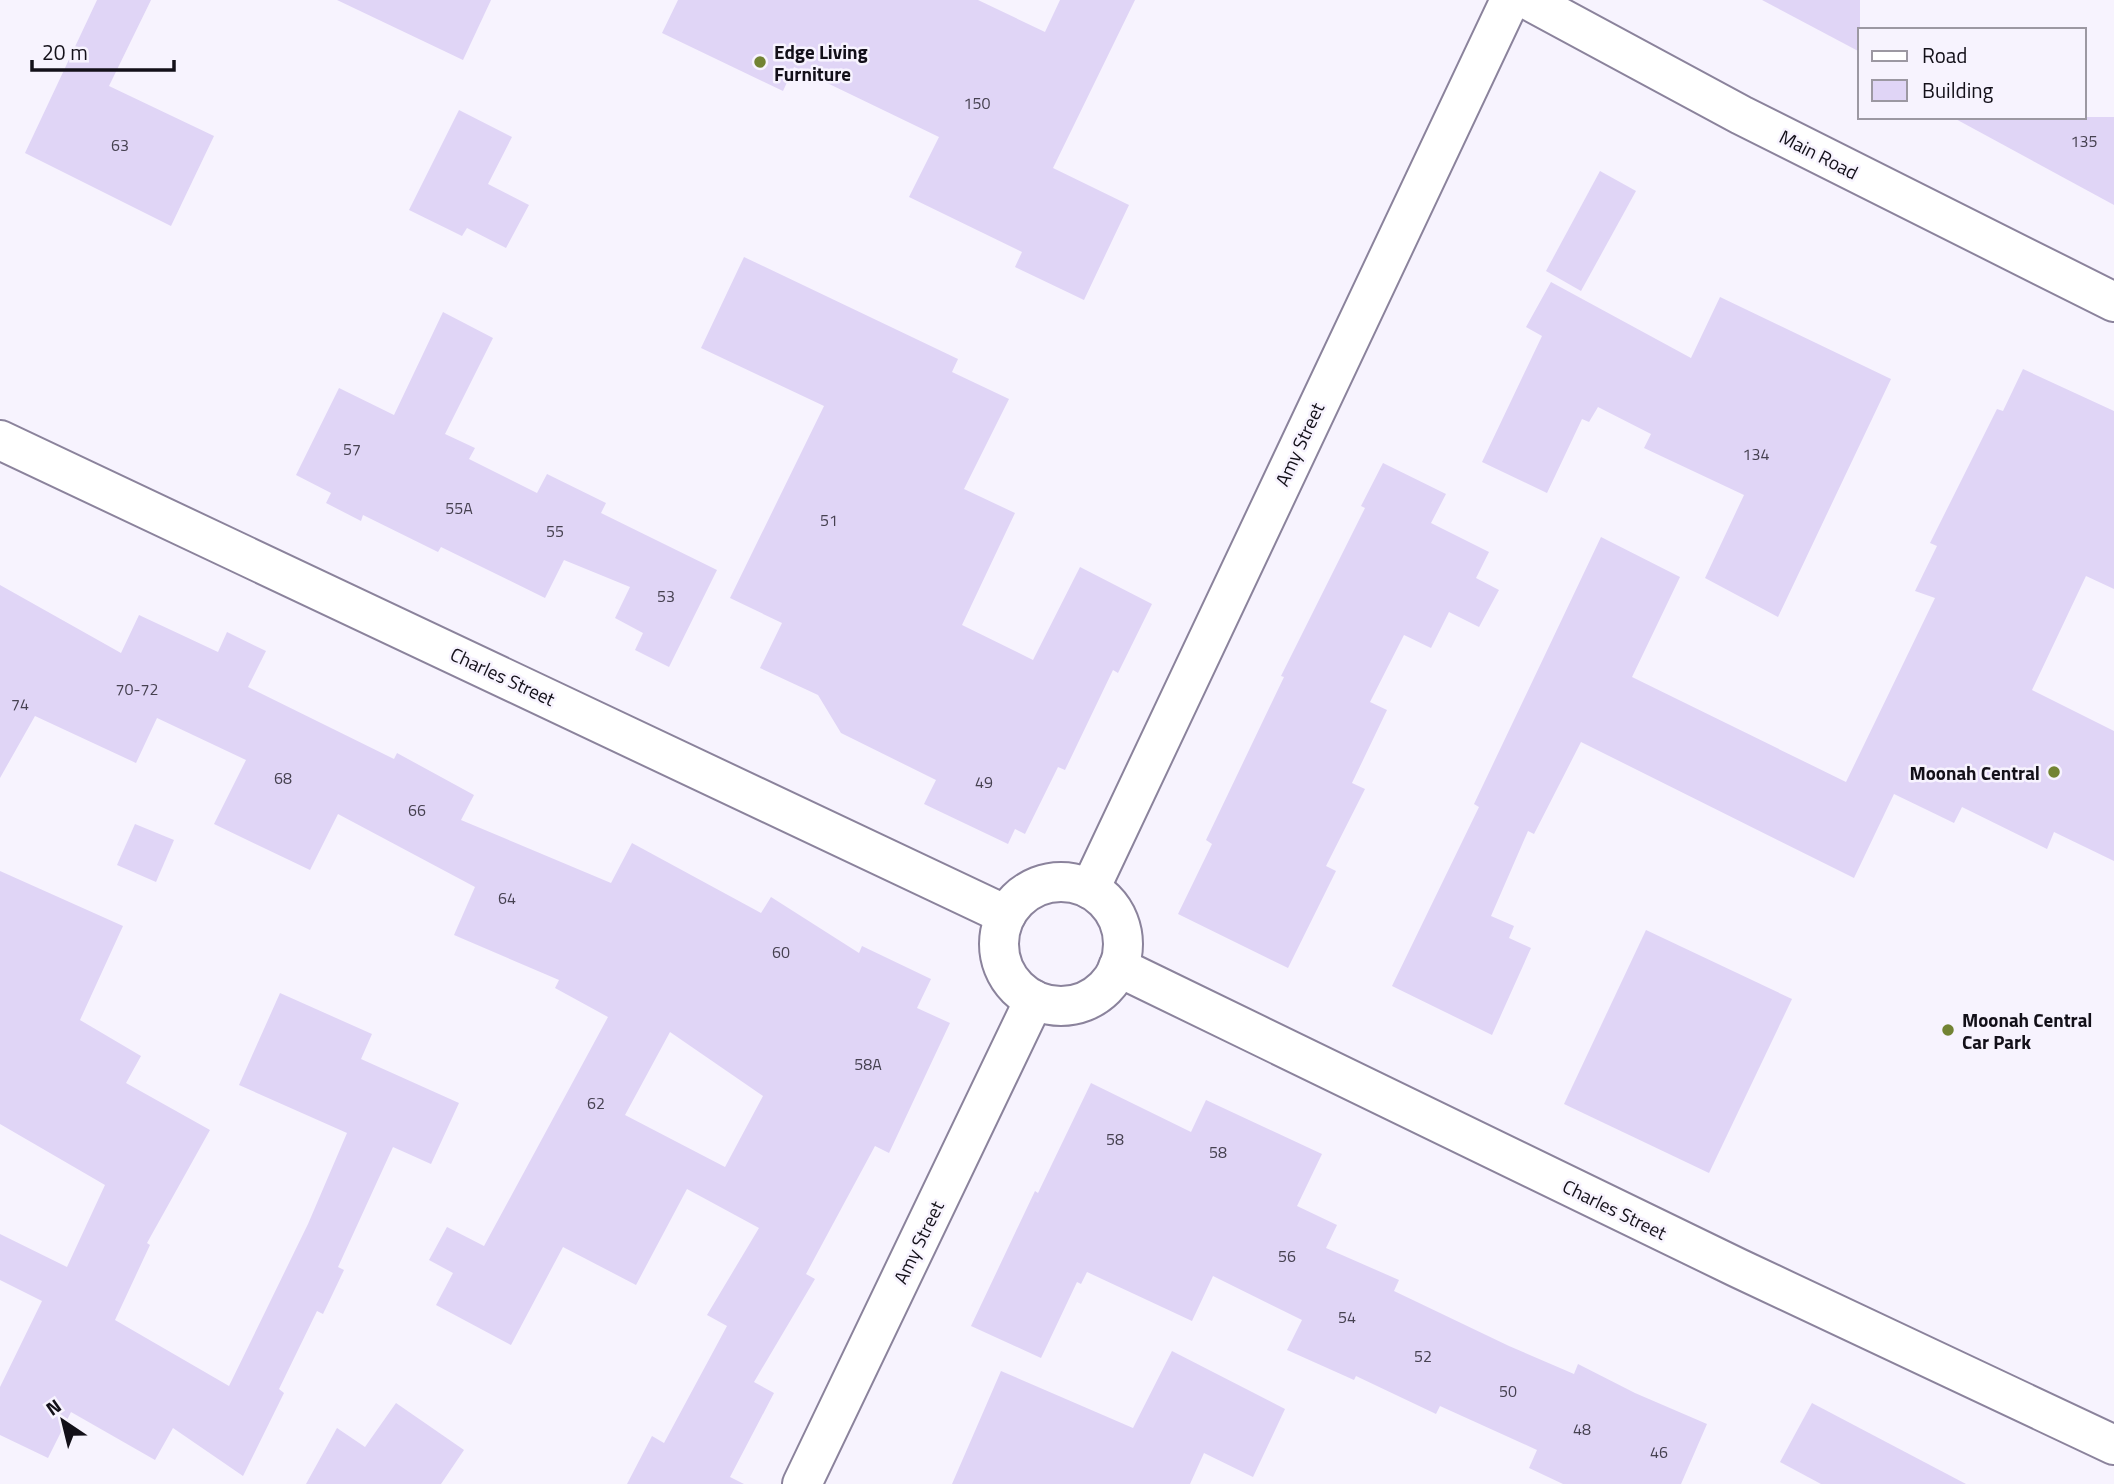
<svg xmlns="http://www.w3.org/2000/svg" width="2114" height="1484" font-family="'Titillium Web',sans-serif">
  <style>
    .building { fill: #e0d5f6; fill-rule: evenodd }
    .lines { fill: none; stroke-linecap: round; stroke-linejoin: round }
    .minor-casing { stroke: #8b839c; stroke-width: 42 }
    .tertiary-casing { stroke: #8b839c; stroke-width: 42 }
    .secondary-casing { stroke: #8b839c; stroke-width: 42 }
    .minor { stroke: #fff; stroke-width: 38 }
    .tertiary { stroke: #fff; stroke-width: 38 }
    .secondary { stroke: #fff; stroke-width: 38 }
    .poi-dot { fill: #728333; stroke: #f7f3fe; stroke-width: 2.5 }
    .labels { text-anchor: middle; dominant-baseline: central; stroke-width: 5; stroke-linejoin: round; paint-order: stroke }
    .number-label { font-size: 16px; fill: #464150 }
    .poi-label { font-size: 19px; font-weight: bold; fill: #131019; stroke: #f7f3fe; text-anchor: start }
    .street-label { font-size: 19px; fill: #131019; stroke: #f7f3fe }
  </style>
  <rect width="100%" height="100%" fill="#f7f3fe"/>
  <!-- building -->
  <g class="building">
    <path d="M 97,0 L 151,0 L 109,86 L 214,136 L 171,226 L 25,153 Z"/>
    <path d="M 337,0 L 491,0 L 463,60 Z"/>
    <path d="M 678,0 L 978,0 L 1045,32 L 1060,0 L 1135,0 L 1053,168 L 1129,205 L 1084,300 L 1015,267 L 1022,252 L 909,197 L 939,137 L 794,67 L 783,91 L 662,33 Z"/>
    <path d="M 1762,0 L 1860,0 L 1860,52 Z"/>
    <path d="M 459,110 L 512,137 L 488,184 L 529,205 L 506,248 L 467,228 L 462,236 L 409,210 Z"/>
    <path d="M 1952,117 L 2114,117 L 2114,205 Z"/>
    <path d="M 1600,171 L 1636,191 L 1581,291 L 1546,271 Z"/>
    <path d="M 744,257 L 958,359 L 952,372 L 1009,399 L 964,489 L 1015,513 L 962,625 L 1033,660 L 1080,567 L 1152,604 L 1118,673 L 1113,670 L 1065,770 L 1058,767 L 1025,834 L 1015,829 L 1008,844 L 924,804 L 936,780 L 841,733 L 818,695 L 760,668 L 782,623 L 730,598 L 824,406 L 701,348 Z"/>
    <path d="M 1551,282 L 1691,358 L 1720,297 L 1891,379 L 1778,617 L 1705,578 L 1744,495 L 1644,448 L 1651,434 L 1598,407 L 1589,422 L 1582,419 L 1547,493 L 1482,462 L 1542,336 L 1526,327 Z"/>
    <path d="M 443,312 L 493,338 L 445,434 L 475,448 L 469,459 L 537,493 L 547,474 L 606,503 L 601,513 L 717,570 L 669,667 L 635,650 L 643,633 L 615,618 L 630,587 L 564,560 L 545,598 L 441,547 L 438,552 L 363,515 L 361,521 L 326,503 L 331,493 L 296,475 L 339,388 L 394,415 Z"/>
    <path d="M 2023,369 L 2114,411 L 2114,589 L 2086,576 L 2032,690 L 2114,731 L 2114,861 L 2054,832 L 2047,849 L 1962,807 L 1954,823 L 1894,794 L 1854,878 L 1581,742 L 1534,834 L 1528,831 L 1491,916 L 1514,926 L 1509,938 L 1531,948 L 1492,1035 L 1392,986 L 1479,807 L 1474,804 L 1601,537 L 1680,577 L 1632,677 L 1846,782 L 1935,598 L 1915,591 L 1937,546 L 1930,543 L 1997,409 L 2003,411 Z"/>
    <path d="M 1383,463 L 1446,494 L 1431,523 L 1489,552 L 1476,578 L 1499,590 L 1479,627 L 1449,612 L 1431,648 L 1404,635 L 1370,702 L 1387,710 L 1352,783 L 1365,789 L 1326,866 L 1336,871 L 1288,968 L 1178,914 L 1212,844 L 1206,840 L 1284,677 L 1281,676 L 1365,508 L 1361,506 Z"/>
    <path d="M 0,585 L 121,653 L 139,615 L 218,652 L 227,632 L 266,651 L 248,687 L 394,759 L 397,753 L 474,795 L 461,820 L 611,883 L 632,843 L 761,913 L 771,897 L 859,953 L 862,946 L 931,979 L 917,1008 L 950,1023 L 889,1153 L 875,1146 L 806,1274 L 815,1279 L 754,1382 L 774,1393 L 730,1477 L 744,1484 L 627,1484 L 652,1436 L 664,1443 L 727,1326 L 707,1315 L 759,1228 L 687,1189 L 636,1285 L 563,1247 L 511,1345 L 436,1305 L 453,1273 L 429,1260 L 447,1227 L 484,1246 L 608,1017 L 555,988 L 559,980 L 454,935 L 475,887 L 338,814 L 310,870 L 214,824 L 246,760 L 157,718 L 136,763 L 35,716 L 0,778 ZM 670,1032 L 763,1096 L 725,1167 L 625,1115 Z"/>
    <path d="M 135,824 L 174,840 L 156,882 L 117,865 Z"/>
    <path d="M 0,871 L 123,926 L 80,1020 L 141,1056 L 126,1083 L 210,1130 L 147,1243 L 150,1245 L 115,1320 L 229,1386 L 308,1224 L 347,1133 L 239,1085 L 280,993 L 372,1034 L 361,1059 L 459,1103 L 431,1164 L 393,1147 L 338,1267 L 344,1270 L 323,1314 L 317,1311 L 279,1389 L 284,1393 L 243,1476 L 173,1428 L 155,1460 L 71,1412 L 48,1458 L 0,1435 L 0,1387 L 42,1301 L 0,1280 L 0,1234 L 67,1267 L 105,1185 L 0,1124 Z"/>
    <path d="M 1646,930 L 1792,999 L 1709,1173 L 1564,1104 Z"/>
    <path d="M 1091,1083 L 1191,1132 L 1206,1100 L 1322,1154 L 1297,1206 L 1337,1225 L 1326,1248 L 1399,1280 L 1394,1291 L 1509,1346 L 1574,1374 L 1578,1364 L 1635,1393 L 1707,1424 L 1681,1484 L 1563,1484 L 1529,1468 L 1537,1450 L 1440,1406 L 1436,1414 L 1356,1376 L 1354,1380 L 1287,1350 L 1302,1320 L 1213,1276 L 1192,1321 L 1087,1272 L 1081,1284 L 1077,1282 L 1041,1358 L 971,1326 L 1035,1191 L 1038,1193 Z"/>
    <path d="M 1172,1351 L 1285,1409 L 1253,1477 L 1204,1453 L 1190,1484 L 952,1484 L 1001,1371 L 1133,1428 Z"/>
    <path d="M 396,1403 L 464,1450 L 441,1484 L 306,1484 L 337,1428 L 365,1447 Z"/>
    <path d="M 1812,1403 L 1966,1484 L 1821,1484 L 1780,1462 Z"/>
  </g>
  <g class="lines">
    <!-- minor casing -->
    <g class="minor-casing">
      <g id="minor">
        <path d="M 1090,889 L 1510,0"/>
        <path d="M 802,1484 L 1034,1000"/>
      </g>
    </g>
    <!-- tertiary casing -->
    <g class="tertiary-casing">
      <g id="tertiary">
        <path d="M 0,440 L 1006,915"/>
        <circle cx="1061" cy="944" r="62"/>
        <path d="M 1118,967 L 1738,1268 L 2114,1445"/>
      </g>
    </g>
    <!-- secondary casing -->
    <g class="secondary-casing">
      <path id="secondary" d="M 1528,0 L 1741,115 L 2114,302"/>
    </g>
    <!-- minor -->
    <use href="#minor" class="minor"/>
    <!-- tertiary -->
    <use href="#tertiary" class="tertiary"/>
    <!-- secondary -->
    <use href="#secondary" class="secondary"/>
  </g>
  <!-- markers -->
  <g class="poi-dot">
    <circle cx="760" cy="62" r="7"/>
    <circle cx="2054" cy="772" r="7"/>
    <circle cx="1948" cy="1030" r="7"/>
  </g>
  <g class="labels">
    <!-- number labels -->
    <g class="number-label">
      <text x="977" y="103">150</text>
      <text x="2084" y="141">135</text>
      <text x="120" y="145">63</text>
      <text x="352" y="449">57</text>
      <text x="1756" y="454">134</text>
      <text x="459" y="508">55A</text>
      <text x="829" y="520">51</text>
      <text x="555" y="531">55</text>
      <text x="666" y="596">53</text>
      <text x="137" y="689">70-72</text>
      <text x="20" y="704">74</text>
      <text x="283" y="778">68</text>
      <text x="984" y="782">49</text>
      <text x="417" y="810">66</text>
      <text x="507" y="898">64</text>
      <text x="781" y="952">60</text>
      <text x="868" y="1064">58A</text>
      <text x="596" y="1103">62</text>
      <text x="1115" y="1139">58</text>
      <text x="1218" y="1152">58</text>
      <text x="1287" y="1256">56</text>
      <text x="1347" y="1317">54</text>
      <text x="1423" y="1356">52</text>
      <text x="1508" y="1391">50</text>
      <text x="1582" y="1429">48</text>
      <text x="1659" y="1452">46</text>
    </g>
    <!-- poi labels -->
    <g class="poi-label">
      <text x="774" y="51">Edge Living<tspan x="774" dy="22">Furniture</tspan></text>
      <text x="2040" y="772" text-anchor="end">Moonah Central</text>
      <text x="1962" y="1019">Moonah Central<tspan x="1962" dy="22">Car Park</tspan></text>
    </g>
    <!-- street labels -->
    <g class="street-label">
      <text transform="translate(1819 154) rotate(27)">Main Road</text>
      <text transform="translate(1299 444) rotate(-65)">Amy Street</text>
      <text transform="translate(503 676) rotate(25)">Charles Street</text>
      <text transform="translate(1615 1209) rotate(26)">Charles Street</text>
      <text transform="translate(918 1242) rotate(-64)">Amy Street</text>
    </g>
  </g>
  <!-- legend -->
  <rect x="1858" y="28" width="228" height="91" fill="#f7f3fe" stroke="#9c98a2" stroke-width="2"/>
  <rect x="1872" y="51" width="35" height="10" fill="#ffffff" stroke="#9c98a2" stroke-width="2"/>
  <text x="1922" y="63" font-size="21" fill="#131019">Road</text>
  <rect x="1872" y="80" width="35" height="21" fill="#e0d5f6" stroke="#9c98a2" stroke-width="2"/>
  <text x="1922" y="98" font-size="21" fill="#131019">Building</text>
  <!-- north arrow -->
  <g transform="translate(63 1421) rotate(325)" stroke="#f7f3fe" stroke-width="5" paint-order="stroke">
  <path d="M0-5L12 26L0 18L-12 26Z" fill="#131019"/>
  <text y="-10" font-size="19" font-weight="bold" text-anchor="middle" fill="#131019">N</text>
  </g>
  <!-- scale -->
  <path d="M32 60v10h142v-10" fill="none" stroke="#131019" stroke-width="3.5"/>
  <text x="42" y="60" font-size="21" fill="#131019" stroke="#f7f3fe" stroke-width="5" paint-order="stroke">20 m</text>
</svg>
